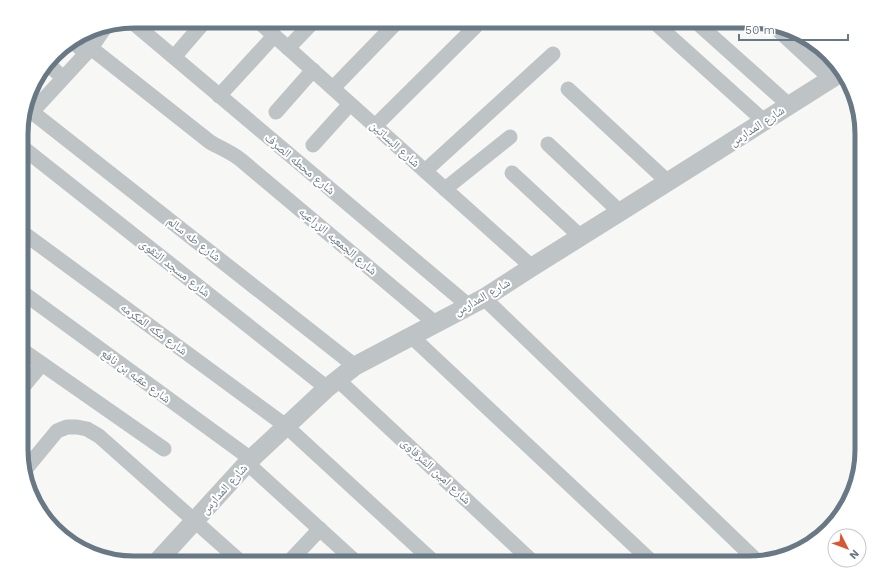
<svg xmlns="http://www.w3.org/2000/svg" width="883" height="584" font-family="'Work Sans','Noto Naskh Arabic',sans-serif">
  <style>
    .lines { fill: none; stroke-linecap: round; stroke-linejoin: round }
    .minor { stroke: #bec3c6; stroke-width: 15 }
    .tertiary { stroke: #bec3c6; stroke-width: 19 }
    .labels { text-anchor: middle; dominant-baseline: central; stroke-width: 4; stroke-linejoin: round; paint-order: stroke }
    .street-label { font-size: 12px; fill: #687884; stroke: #fff }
    .rim { fill: none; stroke: #687884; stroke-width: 5 }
  </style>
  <rect width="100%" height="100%" fill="#f7f7f5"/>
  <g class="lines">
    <!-- minor -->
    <g class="minor">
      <path d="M 131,21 L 469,306"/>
      <path d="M 258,21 L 532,267"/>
      <path d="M 653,21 L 764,121"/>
      <path d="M 695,21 L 789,105"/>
      <path d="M 777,29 L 831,79"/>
      <path d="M 72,41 L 86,53"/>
      <path d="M 91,48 L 210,142 C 220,148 231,152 241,160 L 435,323"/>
      <path d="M 288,48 L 314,21"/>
      <path d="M 174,57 L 205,21"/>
      <path d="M 48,64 L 63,78"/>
      <path d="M 333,88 L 398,21"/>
      <path d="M 568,89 L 668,182"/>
      <path d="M 219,96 L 274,36"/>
      <path d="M 32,112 L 355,366"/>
      <path d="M 276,112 L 313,70"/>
      <path d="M 23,117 L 32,112 L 91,48 L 106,26"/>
      <path d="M 375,126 L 481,21"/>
      <path d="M 548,144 L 620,212"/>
      <path d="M 313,145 L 350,104"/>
      <path d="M 22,147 L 327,388"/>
      <path d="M 425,171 L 553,54"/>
      <path d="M 512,173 L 581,237"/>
      <path d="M 445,189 L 510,137"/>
      <path d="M 22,232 L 286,426 L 435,563"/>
      <path d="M 22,292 L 251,459"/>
      <path d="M 484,298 L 758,562"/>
      <path d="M 411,336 L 653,563"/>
      <path d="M 22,350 L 164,449"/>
      <path d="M 338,380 L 534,563"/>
      <path d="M 22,388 L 42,364"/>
      <path d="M 247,463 L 357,563"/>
      <path d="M 24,471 L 57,431 L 67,427 L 77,427 L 87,429 L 99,436 L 242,563"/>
      <path d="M 288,563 L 320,529"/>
    </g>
    <!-- tertiary -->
    <path class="tertiary" d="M 156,563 L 251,459 L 327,388 L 355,366 L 484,298 L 532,267 L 620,212 L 842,72"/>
  </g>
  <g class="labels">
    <!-- street labels -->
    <g class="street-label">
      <text transform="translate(757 126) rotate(-33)">شارع المدارس</text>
      <text transform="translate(395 144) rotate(42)">شارع البساتين</text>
      <text transform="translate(300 164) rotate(40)">شارع محطه الصرف</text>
      <text transform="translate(194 239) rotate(38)">شارع طه سالم</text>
      <text transform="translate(338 241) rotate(40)">شارع الجمعيه الزراعيه</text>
      <text transform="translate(175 268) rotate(38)">شارع مسجد التقوى</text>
      <text transform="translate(482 297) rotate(-30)">شارع المدارس</text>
      <text transform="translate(154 329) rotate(36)">شارع مكه المكرمه</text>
      <text transform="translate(136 376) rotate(36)">شارع عقبه بن نافع</text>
      <text transform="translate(436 471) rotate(43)">شارع امين الشرقاوى</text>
      <text transform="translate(224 489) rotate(-48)">شارع المدارس</text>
    </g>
  </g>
  <!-- crop -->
  <path d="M0 0H883V584H0ZM134 28H749A106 106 0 0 1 855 134V450A106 106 0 0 1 749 556H134A106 106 0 0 1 28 450V134A106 106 0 0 1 134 28Z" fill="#fff" fill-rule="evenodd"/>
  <path class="rim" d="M134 28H749A106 106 0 0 1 855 134V450A106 106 0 0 1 749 556H134A106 106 0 0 1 28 450V134A106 106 0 0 1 134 28Z"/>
  <!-- north arrow -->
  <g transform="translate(847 548) rotate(132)"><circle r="19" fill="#ffffff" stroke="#c3c9ce"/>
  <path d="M0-3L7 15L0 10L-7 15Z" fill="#d95633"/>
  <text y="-6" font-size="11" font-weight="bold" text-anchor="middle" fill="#687884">N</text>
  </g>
  <!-- scale -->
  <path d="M739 34v6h109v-6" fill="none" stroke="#687884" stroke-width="2"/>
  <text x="745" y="34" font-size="12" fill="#687884" stroke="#ffffff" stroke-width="3" paint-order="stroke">50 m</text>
</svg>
